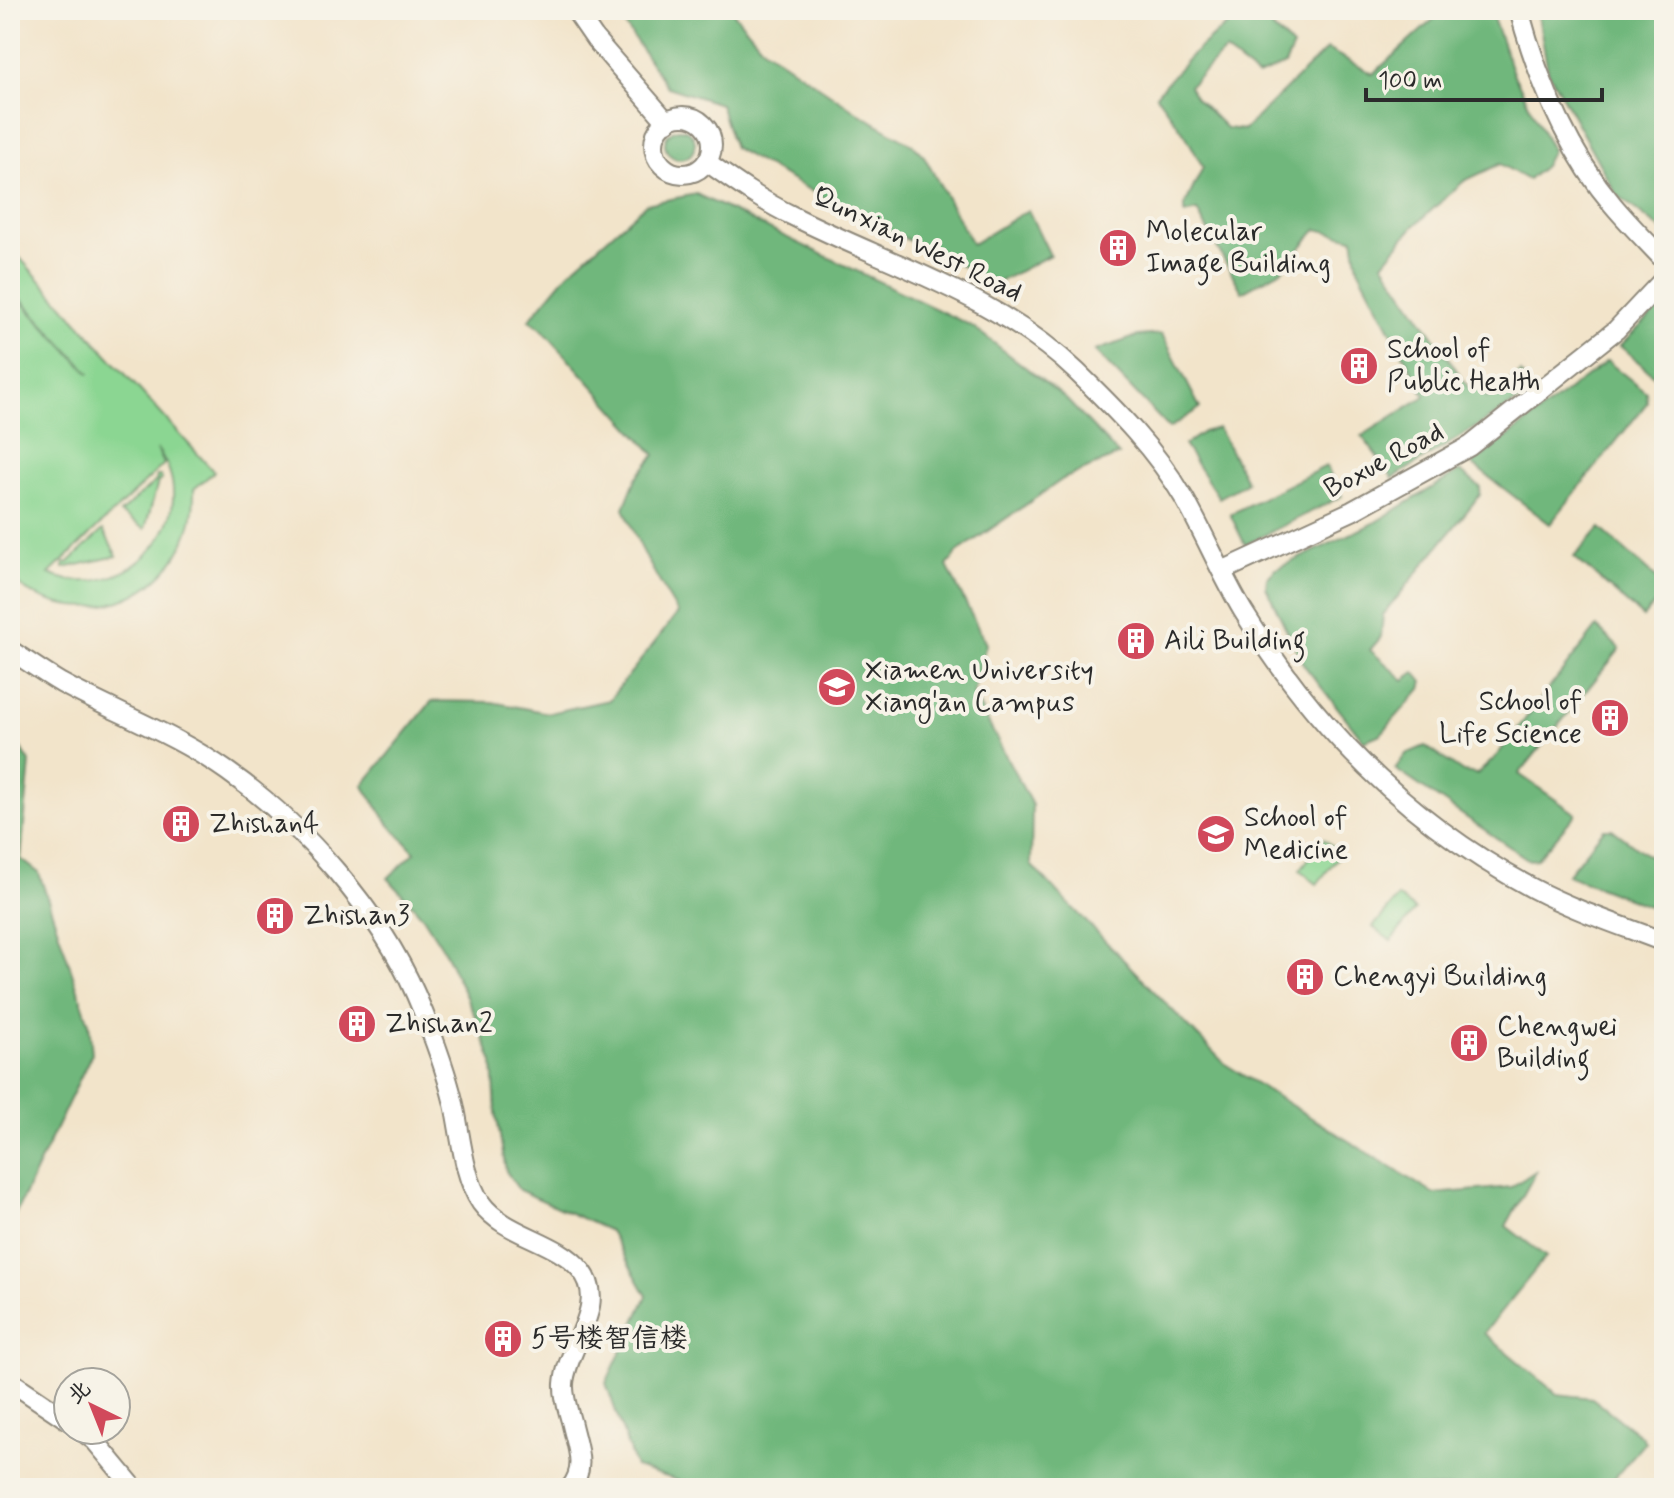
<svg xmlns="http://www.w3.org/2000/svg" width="1674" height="1498" font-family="Mynerve,'LXGW WenKai TC',sans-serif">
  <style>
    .green { fill: #8bd692; stroke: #5b805e; stroke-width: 2; fill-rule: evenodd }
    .forest { fill: #70b77c; stroke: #4e7154; stroke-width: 2 }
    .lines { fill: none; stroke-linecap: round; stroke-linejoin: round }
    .minor-casing { stroke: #8e887a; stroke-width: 22 }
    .minor { stroke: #fff; stroke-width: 18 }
    .labels { text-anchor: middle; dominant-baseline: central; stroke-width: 8; stroke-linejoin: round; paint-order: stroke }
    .poi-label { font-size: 28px; fill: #2b2b2b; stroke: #f7f3e8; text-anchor: start }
    .street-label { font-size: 28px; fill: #2b2b2b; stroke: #f7f3e8 }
  </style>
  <rect width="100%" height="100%" fill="#f7f3e8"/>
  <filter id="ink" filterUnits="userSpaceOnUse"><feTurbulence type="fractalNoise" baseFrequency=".0125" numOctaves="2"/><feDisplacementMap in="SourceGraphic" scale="16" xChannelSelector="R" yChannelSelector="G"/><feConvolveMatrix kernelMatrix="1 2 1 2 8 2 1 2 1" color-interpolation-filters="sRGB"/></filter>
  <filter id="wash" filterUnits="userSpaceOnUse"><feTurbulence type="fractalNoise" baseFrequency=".006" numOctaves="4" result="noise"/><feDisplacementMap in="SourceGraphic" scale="32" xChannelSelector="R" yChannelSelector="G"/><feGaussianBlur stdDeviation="1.8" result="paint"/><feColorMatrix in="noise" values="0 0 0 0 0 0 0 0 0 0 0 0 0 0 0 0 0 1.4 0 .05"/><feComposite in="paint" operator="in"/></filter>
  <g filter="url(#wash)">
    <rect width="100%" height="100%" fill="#f2e4ca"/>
    <!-- green -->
    <g class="green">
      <path d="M 10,247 L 214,472 L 194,489 C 197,589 87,644 10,578 L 10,290 L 90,374 L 10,287 ZM 157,449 C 208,515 129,608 49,574 L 164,464 Z"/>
      <path d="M 157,476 L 161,476 L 162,480 L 158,482 L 145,529 L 120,513 L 156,481 Z"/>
      <path d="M 103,530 L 117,556 L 64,568 L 64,563 L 68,563 Z"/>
      <path d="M 1324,839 L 1341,853 L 1317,884 L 1300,870 Z"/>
      <path d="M 1398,897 L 1415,910 L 1391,941 L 1373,927 Z"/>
    </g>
    <!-- forest -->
    <g class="forest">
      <path d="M 615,10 L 731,10 L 764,49 L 860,114 L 913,145 L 924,156 L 972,244 L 1028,210 L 1050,255 L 997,283 L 846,210 L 734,148 L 720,104 L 667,87 Z"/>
      <path d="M 1252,10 L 1293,47 L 1285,65 L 1257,76 L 1225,51 L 1189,86 L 1195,97 L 1226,128 L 1244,130 L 1327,49 L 1373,74 L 1436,17 L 1429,10 L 1490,10 L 1513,73 L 1552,150 L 1544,166 L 1528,180 L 1500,164 L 1464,181 L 1413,227 L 1383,263 L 1469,388 L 1479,383 L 1487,398 L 1521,373 L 1526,381 L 1520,400 L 1393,478 L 1362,436 L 1425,396 L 1358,268 L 1353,238 L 1317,229 L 1282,270 L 1242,292 L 1197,211 L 1185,214 L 1185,205 L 1203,167 L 1186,136 L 1156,95 C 1184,61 1213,31 1252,10 Z"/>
      <path d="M 1537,10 L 1664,10 L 1664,232 L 1616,194 L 1548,71 Z"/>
      <circle cx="680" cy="144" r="15"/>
      <path d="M 696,194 L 972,326 L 1065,398 L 1119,455 L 1063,479 L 959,551 L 947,566 L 986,644 L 973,694 L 1032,805 L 1031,865 L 1225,1064 L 1434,1194 L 1511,1187 L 1537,1170 L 1506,1226 L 1546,1257 L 1484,1333 L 1557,1394 L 1592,1398 L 1641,1436 L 1645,1442 L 1606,1488 L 702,1488 L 635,1467 L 606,1383 L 647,1296 L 610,1231 L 519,1190 L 506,1171 L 496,1113 L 493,1063 L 475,1016 L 444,950 L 423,917 L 388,878 L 415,852 L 388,823 L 363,785 L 432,701 L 492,702 L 549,713 L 609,700 L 678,613 C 657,578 638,546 624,508 L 636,478 L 655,455 L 541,328 L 529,320 L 568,273 L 646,204 Z"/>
      <path d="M 1664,303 L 1664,384 L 1620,346 Z"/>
      <path d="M 1162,334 L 1200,408 L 1169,428 L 1095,351 L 1138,336 Z"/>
      <path d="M 1607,361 L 1646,392 L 1647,403 L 1550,524 L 1472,464 Z"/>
      <path d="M 1218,428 L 1247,482 L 1219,498 L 1184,445 L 1203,432 Z"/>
      <path d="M 1326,466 L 1342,496 L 1245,545 L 1230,514 Z"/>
      <path d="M 1460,471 L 1480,487 L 1480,495 L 1383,615 L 1381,637 L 1370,650 L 1404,680 L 1415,672 L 1423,682 L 1421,689 L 1381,734 L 1364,741 L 1303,664 L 1266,587 L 1267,578 L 1276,569 L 1372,524 Z"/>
      <path d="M 1600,528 L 1664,585 L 1664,594 L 1643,617 L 1574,557 Z"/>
      <path d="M 1597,627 L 1620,649 L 1519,774 L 1576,814 L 1537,859 L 1529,860 L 1395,769 L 1406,754 L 1425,746 L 1463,772 L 1477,774 L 1494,759 Z"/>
      <path d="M 10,732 L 30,762 L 21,859 L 39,873 L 89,1023 L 92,1053 L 10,1225 Z"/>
      <path d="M 1604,829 L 1612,829 L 1656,862 L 1664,862 L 1664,912 L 1567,875 Z"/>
    </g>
  </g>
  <g filter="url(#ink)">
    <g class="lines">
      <!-- minor casing -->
      <g class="minor-casing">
        <g id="minor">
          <path d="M 575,10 L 595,39 L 667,122"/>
          <path d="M 1519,10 C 1538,80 1566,149 1613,205 C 1629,224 1647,242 1664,260"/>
          <circle cx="683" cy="145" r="29"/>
          <path d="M 707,162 C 735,182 762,201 793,216 C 890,265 997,295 1077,372 C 1116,410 1156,450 1184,498 C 1205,535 1221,574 1243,611 C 1316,730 1410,823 1534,889 C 1576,911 1620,925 1664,942"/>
          <path d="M 1222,571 L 1352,511 L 1470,446 L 1616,330 L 1664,279"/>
          <path d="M 10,650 C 27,661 44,673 61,683 C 116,713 175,734 227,771 C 303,824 379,910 416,995 C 431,1030 445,1067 454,1104 C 461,1135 463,1176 481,1203 C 505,1236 557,1240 581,1270 C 610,1304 566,1348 564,1384 C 563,1397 569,1413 572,1425 C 577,1447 587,1469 570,1488"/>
          <path d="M 10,1381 L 68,1420"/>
          <path d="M 81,1430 L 95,1441 L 134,1488"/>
        </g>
      </g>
      <!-- minor -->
      <use href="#minor" class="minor"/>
    </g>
  </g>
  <!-- icons -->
  <defs>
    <g id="building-disc" transform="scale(2)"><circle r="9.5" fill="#d1495b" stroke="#f7f3e8"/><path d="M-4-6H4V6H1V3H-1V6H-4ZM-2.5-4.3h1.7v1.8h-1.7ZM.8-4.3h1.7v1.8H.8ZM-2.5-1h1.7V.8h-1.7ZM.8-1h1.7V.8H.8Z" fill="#fff"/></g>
    <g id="university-disc" transform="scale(2)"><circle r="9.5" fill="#d1495b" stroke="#f7f3e8"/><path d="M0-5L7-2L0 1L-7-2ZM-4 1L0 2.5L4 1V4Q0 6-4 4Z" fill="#fff"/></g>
  </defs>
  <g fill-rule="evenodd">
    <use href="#building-disc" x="1118" y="248"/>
    <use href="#building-disc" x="1359" y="366"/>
    <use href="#building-disc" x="1136" y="641"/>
    <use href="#university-disc" x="837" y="687"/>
    <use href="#building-disc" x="1610" y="718"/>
    <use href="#building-disc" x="181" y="824"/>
    <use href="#university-disc" x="1216" y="834"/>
    <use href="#building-disc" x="275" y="916"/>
    <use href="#building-disc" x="1305" y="977"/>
    <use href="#building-disc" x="357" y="1024"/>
    <use href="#building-disc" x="1469" y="1043"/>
    <use href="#building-disc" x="503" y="1339"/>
  </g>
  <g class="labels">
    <!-- poi labels -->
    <g class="poi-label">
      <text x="1146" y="232">Molecular<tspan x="1146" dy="32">Image Building</tspan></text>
      <text x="1387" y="350">School of<tspan x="1387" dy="32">Public Health</tspan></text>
      <text x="1164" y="641">Aili Building</text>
      <text x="865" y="671">Xiamen University<tspan x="865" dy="32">Xiang'an Campus</tspan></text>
      <text x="1582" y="702" text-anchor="end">School of<tspan x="1582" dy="32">Life Science</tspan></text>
      <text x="1244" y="818">School of<tspan x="1244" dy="32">Medicine</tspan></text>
      <text x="209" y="824">Zhishan4</text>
      <text x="303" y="916">Zhishan3</text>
      <text x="1333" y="977">Chengyi Building</text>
      <text x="385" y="1024">Zhishan2</text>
      <text x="1497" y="1027">Chengwei<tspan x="1497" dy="32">Building</tspan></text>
      <text x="531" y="1339">5号楼智信楼</text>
    </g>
    <!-- street labels -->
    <g class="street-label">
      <text transform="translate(917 245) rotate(26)">Qunxian West Road</text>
      <text transform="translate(1384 461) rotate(-28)">Boxue Road</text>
    </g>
  </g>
  <!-- margin -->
  <rect width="1674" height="1498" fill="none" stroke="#f7f3e8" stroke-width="40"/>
  <!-- north arrow -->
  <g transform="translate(92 1406) rotate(317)"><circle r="38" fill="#f7f3e8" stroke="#a5a39c" stroke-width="2"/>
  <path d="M0-6L14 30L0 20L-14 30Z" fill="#d1495b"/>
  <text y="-12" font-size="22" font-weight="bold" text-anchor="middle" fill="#2b2b2b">北</text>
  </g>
  <!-- scale -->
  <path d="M1366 88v12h236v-12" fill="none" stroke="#2b2b2b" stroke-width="4"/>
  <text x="1378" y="88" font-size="24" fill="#2b2b2b" stroke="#f7f3e8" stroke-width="6" paint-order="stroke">100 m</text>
</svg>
